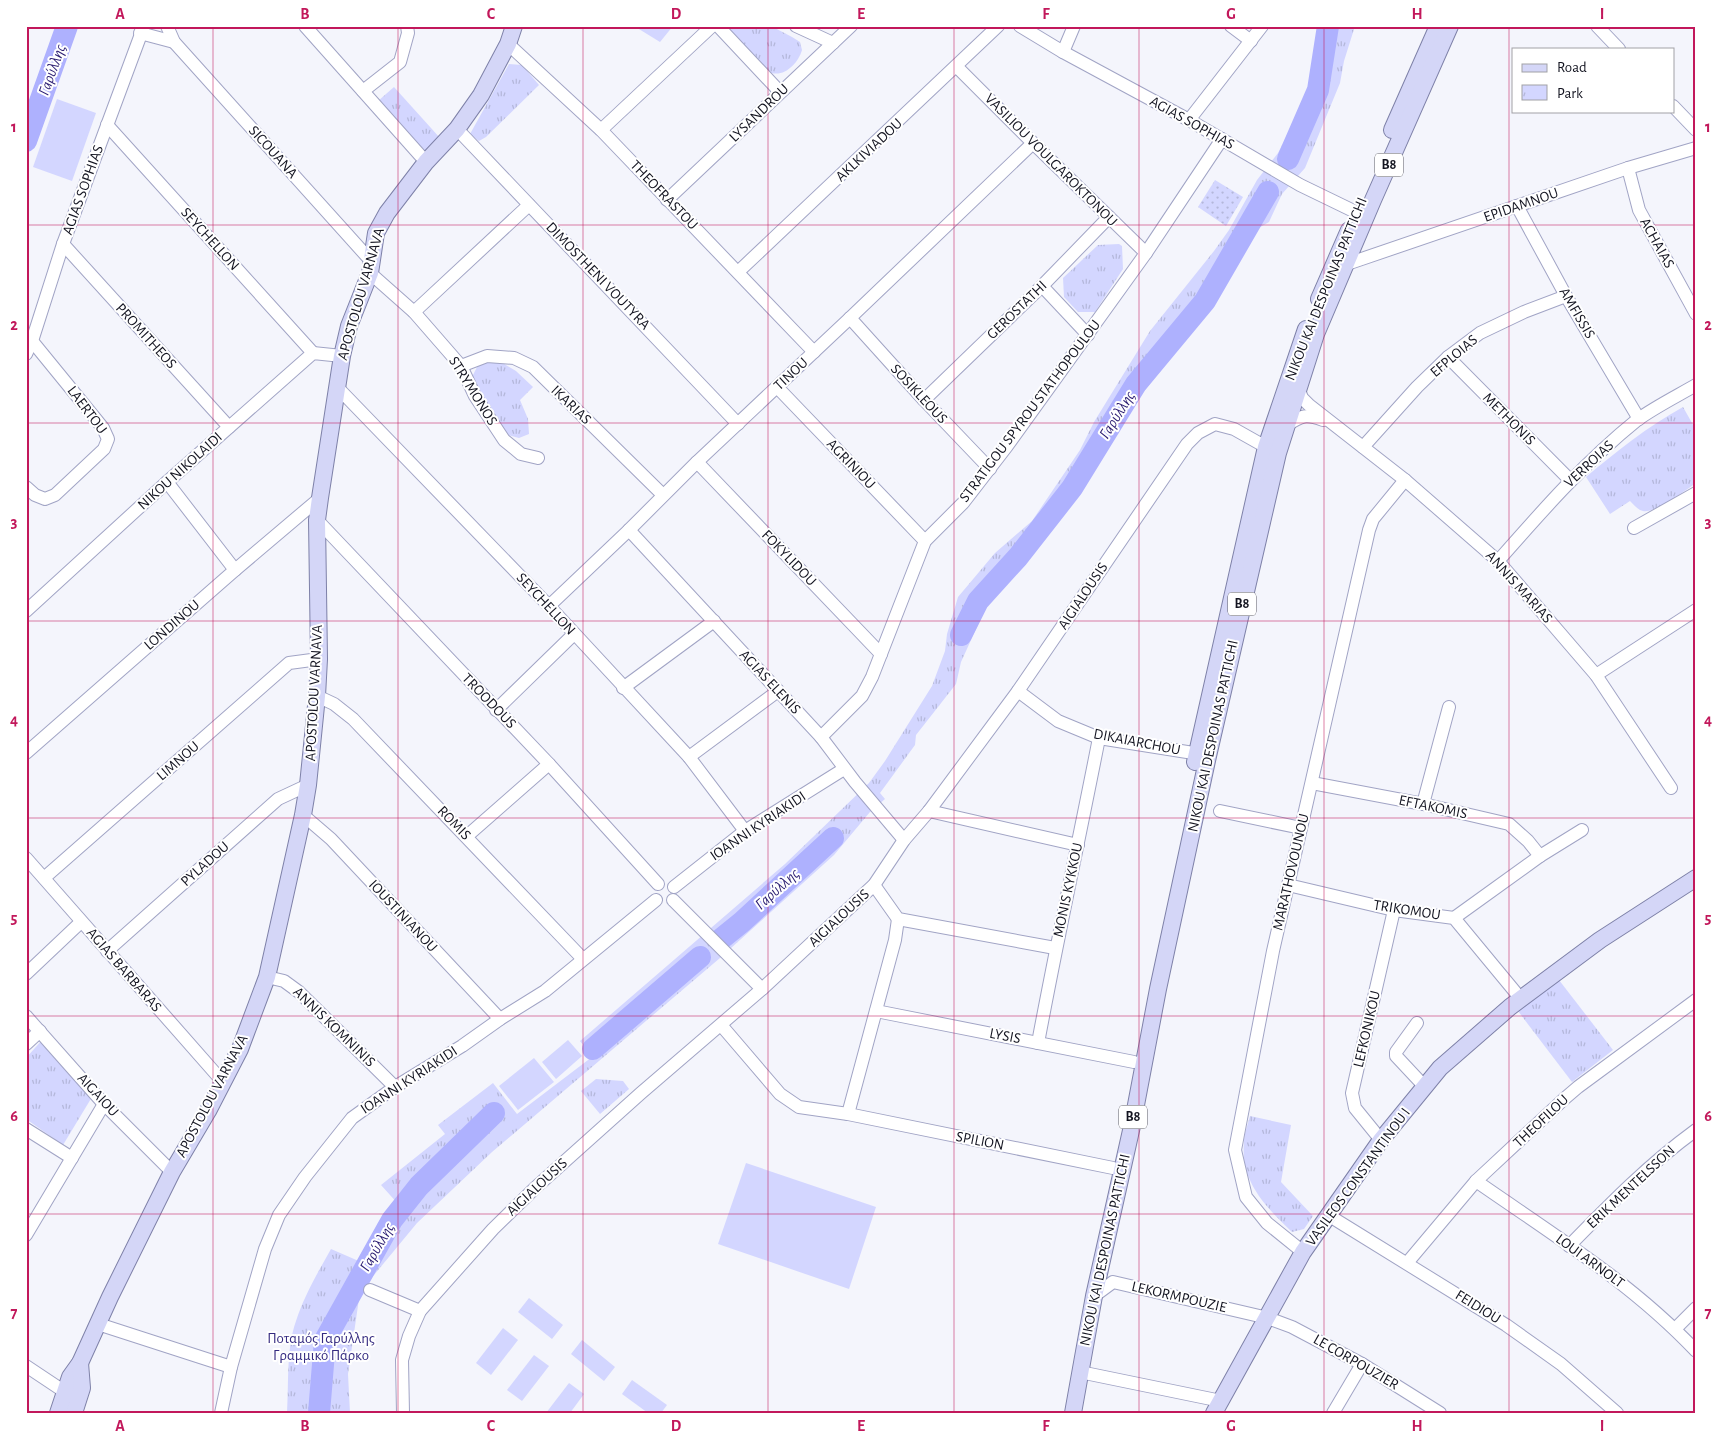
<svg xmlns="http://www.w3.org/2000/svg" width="1722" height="1439" font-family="'Alegreya Sans',sans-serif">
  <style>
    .grass { fill: url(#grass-dots) }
    .park { fill: url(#park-tufts) }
    .garden { fill: #d3d6ff }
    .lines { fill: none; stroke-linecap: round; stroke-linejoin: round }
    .river { stroke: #aeb1fe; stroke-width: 22 }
    .minor-casing { stroke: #a1a4c5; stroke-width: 14 }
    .major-casing { stroke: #7e81a8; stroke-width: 18 }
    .minor { stroke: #fff; stroke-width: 12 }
    .major { stroke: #d4d6f7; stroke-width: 16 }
    .grid { fill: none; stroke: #c2185b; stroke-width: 1; stroke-opacity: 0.55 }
    .labels { text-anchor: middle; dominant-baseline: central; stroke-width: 4; stroke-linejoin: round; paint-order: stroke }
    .shield { fill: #fff; stroke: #5a5a63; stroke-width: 1 }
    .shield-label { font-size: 14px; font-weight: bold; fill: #131420 }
    .street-label { font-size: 15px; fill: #131420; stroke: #fff }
    .park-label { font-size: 15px; fill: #342a80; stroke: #fff }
    .water-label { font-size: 16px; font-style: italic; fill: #281a70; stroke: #fff }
    .neatline { fill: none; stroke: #c2185b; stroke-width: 2 }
    .grid-label { font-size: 16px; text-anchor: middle; font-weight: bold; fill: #c2185b }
  </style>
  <defs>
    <pattern id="grass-dots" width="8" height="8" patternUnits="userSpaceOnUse" patternTransform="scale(1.25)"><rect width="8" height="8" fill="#d3d6ff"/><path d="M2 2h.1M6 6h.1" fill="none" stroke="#b4b7da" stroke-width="1.8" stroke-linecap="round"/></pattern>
    <pattern id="park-tufts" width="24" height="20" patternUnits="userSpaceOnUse" patternTransform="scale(1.25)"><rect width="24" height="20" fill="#d3d6ff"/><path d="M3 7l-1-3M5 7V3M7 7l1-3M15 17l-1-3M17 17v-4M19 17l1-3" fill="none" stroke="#b4b7da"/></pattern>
  </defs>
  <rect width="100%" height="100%" fill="#f4f5fc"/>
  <!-- grass -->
  <path class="grass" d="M 1215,180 L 1243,197 L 1226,226 L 1198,207 Z"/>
  <!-- park -->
  <g class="park">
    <path d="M 726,26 L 771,26 L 792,37 L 800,42 L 802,50 C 798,64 782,80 767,71 Z"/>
    <path d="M 1321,26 L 1355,26 L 1344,61 L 1340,83 L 1305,168 L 1282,194 L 1269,222 L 1257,229 L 1178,349 L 1137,400 L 1087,475 L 1053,519 L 1027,556 L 1015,565 L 987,605 L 961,662 L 956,684 L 916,735 L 915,745 L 880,793 L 885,799 L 870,812 L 834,855 L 720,958 L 492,1152 L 417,1223 L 360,1292 L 348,1374 L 350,1413 L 287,1413 C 289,1383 286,1349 296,1321 C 304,1296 318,1272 331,1249 L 361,1262 L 378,1223 L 399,1205 L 381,1185 L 445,1134 L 438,1125 L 493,1083 L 517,1114 L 592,1057 L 580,1041 L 785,864 L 869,783 L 885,761 L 932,686 L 945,651 L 947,634 L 958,597 L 995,553 L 1032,521 L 1080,450 L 1094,422 L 1150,331 L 1214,251 L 1229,230 L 1257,180 L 1278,153 L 1311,88 Z"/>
    <path d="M 509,64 L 522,65 L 539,85 L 486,137 L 479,141 L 470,134 Z"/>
    <path d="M 394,87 L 440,138 L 430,151 L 422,151 L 378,101 Z"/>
    <path d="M 1119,244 L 1122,246 L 1123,269 L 1095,312 L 1078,312 L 1064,297 L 1063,278 L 1098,245 Z"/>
    <path d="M 501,362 L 516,371 L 533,387 L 520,400 L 528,419 L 529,434 L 519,438 L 508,435 L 477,393 L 472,377 L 479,363 Z"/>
    <path d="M 1683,407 L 1696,430 L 1696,483 C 1686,490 1654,514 1643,511 C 1638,510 1634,505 1630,501 L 1610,514 L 1586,477 C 1617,451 1647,427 1683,407 Z"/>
    <path d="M 1559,980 L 1613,1050 L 1572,1082 L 1518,1011 Z"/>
    <path d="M 43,1039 L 92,1097 L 63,1145 L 26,1119 L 26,1058 Z"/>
    <path d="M 596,1079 L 623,1081 L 629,1089 L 600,1114 L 581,1091 Z"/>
    <path d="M 1250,1116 L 1291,1125 L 1281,1182 L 1313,1216 L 1304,1229 L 1292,1232 C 1266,1207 1240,1182 1244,1142 C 1244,1134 1248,1124 1250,1116 Z"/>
  </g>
  <!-- garden -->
  <g class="garden">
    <path d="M 634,26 L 673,26 L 660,42 Z"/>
    <path d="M 57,99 L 96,113 L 72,181 L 33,167 Z"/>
    <path d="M 568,1040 L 582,1056 L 556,1079 L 542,1062 Z"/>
    <path d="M 534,1058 L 554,1082 L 518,1110 L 499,1086 Z"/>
    <path d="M 746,1163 L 876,1207 L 849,1289 L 718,1244 Z"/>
    <path d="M 529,1298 L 563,1325 L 552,1339 L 518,1312 Z"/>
    <path d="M 503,1328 L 518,1340 L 491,1375 L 476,1363 Z"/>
    <path d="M 582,1340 L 615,1367 L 604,1381 L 571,1354 Z"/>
    <path d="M 534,1355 L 549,1366 L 522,1401 L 507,1390 Z"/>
    <path d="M 632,1380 L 667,1405 L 661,1413 L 648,1413 L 622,1394 Z"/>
    <path d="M 569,1383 L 584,1394 L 570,1413 L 546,1413 Z"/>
  </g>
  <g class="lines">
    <!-- river -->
    <g class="river">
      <path d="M 26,141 L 67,26"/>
      <path d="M 1288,159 L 1318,90 L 1328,26"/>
      <path d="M 961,635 L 978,601 L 1018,557 L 1072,488 L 1136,384 L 1205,301 L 1268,192"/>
      <path d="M 721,939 L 742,922 L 833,838"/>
      <path d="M 593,1049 L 700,957"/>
      <path d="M 319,1413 L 325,1340 L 392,1220 L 419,1186 L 494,1113"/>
    </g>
    <!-- minor casing -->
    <g class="minor-casing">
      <g id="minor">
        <path d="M 167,26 L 174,42 L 372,262"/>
        <path d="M 305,26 L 426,162"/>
        <path d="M 718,26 L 780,92"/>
        <path d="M 796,26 L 833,43"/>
        <path d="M 1020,26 L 1063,52 L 1189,120 L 1300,185 L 1366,217"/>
        <path d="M 1231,26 L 1251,41"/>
        <path d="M 1597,26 L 1619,49"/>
        <path d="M 140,33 L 174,42"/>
        <path d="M 508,44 L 601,130 L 814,352"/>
        <path d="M 1063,52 L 1074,26"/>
        <path d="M 957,67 L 1033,143 L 1146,253"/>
        <path d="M 363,91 L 400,62 L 408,33 L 407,26"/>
        <path d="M 1673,106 L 1696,130"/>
        <path d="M 1189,120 L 1262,26"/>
        <path d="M 107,125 L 313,353"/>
        <path d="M 457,129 L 738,424"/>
        <path d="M 601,130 L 712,26"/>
        <path d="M 1628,168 L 1639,210 L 1696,314"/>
        <path d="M 667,200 L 851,26"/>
        <path d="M 1517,206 L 1566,296 L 1639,419"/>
        <path d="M 63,244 L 229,427"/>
        <path d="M 1347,264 L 1628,168 L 1696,148"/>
        <path d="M 738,272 L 998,26"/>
        <path d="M 370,273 L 414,312 L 461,366 L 475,396 L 504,440 L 521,454 L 538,458"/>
        <path d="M 1042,286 L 1088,335"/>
        <path d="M 414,312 L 529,205"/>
        <path d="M 850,318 L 924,400 L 990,469"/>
        <path d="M 26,354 L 32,341 L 63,244 L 144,26"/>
        <path d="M 1448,357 L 1570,480"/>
        <path d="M 461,366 L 487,356 L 514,358 L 533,367 L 663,495"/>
        <path d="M 337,387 L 549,606 L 689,757 L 745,831"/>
        <path d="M 777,387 L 925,541"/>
        <path d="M 1298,387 L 1302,398 L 1309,405 L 1405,480 L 1498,561 L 1596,675 L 1671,788"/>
        <path d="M 924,400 L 1042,286 L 1109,217"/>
        <path d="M 1287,425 C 1302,415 1306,414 1323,420"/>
        <path d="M 1363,447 L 1417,387 L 1448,357 L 1480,333 L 1524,312 L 1566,296"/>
        <path d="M 697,462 L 881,654"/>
        <path d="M 167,482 L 235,570"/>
        <path d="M 26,487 L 35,495 L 45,499 L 55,495 L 104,449 L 108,439 L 103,428 L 32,341"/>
        <path d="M 317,520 L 549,764 L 658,884"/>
        <path d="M 1634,528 L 1696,493"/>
        <path d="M 629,530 L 821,737 L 855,782 L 904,840"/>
        <path d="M 1498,561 C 1542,511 1585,462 1637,420 C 1655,407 1677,396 1696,385"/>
        <path d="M 549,606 L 629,530 L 697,462 L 850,318 L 1033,143"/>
        <path d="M 26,611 L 167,482 L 313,353 L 342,356"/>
        <path d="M 1596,675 L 1696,610"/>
        <path d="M 623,688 L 714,621"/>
        <path d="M 1018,691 L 1058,721 L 1099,738 L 1206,755"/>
        <path d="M 317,696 L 334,704 L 353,719 L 583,959"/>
        <path d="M 496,710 L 574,634"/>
        <path d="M 821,737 L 862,696 L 872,677 L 925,541 L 963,503 L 1007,446 L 1146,253 L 1222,139"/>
        <path d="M 26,753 L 235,570 L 320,498"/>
        <path d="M 689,757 L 778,691"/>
        <path d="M 1312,783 L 1423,804 L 1509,824 L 1528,841 L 1540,856"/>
        <path d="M 1423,804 L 1449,707"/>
        <path d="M 929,811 L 1078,845"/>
        <path d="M 1220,811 L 1301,828"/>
        <path d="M 303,815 L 331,839 L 500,1019"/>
        <path d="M 467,836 L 549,764"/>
        <path d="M 26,858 L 223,1082"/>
        <path d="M 44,878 L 289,663 L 319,659"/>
        <path d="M 874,885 L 898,919 L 1055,948"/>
        <path d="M 1288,885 L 1394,910 L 1454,918 L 1521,999"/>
        <path d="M 674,887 L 745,831 L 844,769"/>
        <path d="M 673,900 L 762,989"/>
        <path d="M 1454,918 L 1540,856 L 1582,830"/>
        <path d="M 107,951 L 278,799 L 308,785"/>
        <path d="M 26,974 L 81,922"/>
        <path d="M 267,977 L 284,981 L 299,992 L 395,1087"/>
        <path d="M 876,1011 L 1134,1062"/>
        <path d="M 26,1016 L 104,1104 L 172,1172"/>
        <path d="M 1417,1023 L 1396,1052 L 1396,1056 L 1425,1087"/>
        <path d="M 721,1025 L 780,1094 L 799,1107 L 848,1114 L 1113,1168"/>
        <path d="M 1038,1043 C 1057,941 1079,840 1099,738"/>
        <path d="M 26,1044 L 40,1031"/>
        <path d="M 848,1114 L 895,940 L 898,919"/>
        <path d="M 26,1129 L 72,1158"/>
        <path d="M 1381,1140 L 1355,1108 L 1352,1093 L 1394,910"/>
        <path d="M 1476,1181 C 1552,1234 1632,1283 1696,1351"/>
        <path d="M 1328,1215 L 1506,1325 L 1561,1364 L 1617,1413"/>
        <path d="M 26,1235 L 104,1104"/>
        <path d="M 1569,1246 C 1610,1204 1648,1165 1696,1130"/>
        <path d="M 1303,1252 L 1267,1223 L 1246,1197 L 1235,1150 L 1273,951 L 1369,530 L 1373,519 L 1405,480"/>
        <path d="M 1407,1263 L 1476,1181 L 1564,1099 L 1578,1087 L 1696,1000"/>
        <path d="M 370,1290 L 420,1311"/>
        <path d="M 1094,1296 L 1113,1282 L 1268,1318 L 1292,1327 L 1362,1364 L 1440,1413"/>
        <path d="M 98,1324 L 231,1367"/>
        <path d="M 1675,1329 L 1696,1308"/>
        <path d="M 26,1366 L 65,1392"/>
        <path d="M 1080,1372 L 1221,1401"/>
        <path d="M 221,1413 L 231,1367 L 265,1249 L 279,1215 L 305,1177 L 352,1118 L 395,1087 L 462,1046 L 500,1019 L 545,991 L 656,900"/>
        <path d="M 403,1413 L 402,1360 L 409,1336 L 420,1311 L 493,1229 L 535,1188 L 641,1093 L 762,989 L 874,885 L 904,840 L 929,811 L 1018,691 L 1187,444 L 1198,433 L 1215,424 L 1234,429 L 1266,447"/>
        <path d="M 1333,1413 L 1362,1364"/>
      </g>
    </g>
    <!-- major casing -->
    <g class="major-casing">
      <g id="major">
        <path d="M 1392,130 L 1438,26"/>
        <path d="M 1319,299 L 1349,230"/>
        <path d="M 1195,762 L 1266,447 L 1306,329"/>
        <path d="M 58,1413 L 70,1377 L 80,1363 L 110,1297 L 172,1172 L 208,1111 L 240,1049 L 267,977 L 303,815 L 308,785 L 317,696 L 319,659 L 317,520 L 320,498 L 342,356 L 349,326 L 370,273 L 376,233 L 387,213 L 426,162 L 457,129 L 481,95 L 508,44 L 514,26"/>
        <path d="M 74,1413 L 82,1388 L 80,1363"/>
        <path d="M 1073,1413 L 1094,1296 L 1132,1126 L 1158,989 L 1208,756 L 1278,453 L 1316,334 L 1373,200 L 1450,26"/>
        <path d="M 1214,1413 L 1303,1252 L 1381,1140 L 1440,1068 L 1510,1007 L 1600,940 L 1696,878"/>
      </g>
    </g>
    <!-- minor -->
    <use href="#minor" class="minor"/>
    <!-- major -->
    <use href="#major" class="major"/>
  </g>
  <!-- grid -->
  <path class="grid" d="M 213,26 L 213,1413M 398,26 L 398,1413M 583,26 L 583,1413M 768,26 L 768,1413M 954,26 L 954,1413M 1139,26 L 1139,1413M 1324,26 L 1324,1413M 1509,26 L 1509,1413M 26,225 L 1696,225M 26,423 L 1696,423M 26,621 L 1696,621M 26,818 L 1696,818M 26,1016 L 1696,1016M 26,1214 L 1696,1214"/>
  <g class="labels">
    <!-- shield labels -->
    <g class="shield">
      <rect x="1375" y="153.5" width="28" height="23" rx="4"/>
      <rect x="1228" y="592.5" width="28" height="23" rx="4"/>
      <rect x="1119" y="1105.5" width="28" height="23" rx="4"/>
    </g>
    <g class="shield-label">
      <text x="1389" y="165">B8</text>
      <text x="1242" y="604">B8</text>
      <text x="1133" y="1117">B8</text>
    </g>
    <!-- street labels -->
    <g class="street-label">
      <text transform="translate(759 113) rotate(-44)">LYSANDROU</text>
      <text transform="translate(1192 123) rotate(29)">AGIAS SOPHIAS</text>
      <text transform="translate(869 150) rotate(-43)">AKLKIVIADOU</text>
      <text transform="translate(273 152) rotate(48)">SICOUANA</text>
      <text transform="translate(1051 160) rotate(45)">VASILIOU VOULGAROKTONOU</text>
      <text transform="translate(83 190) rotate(-70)">AGIAS SOPHIAS</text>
      <text transform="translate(664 195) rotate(46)">THEOFRASTOU</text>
      <text transform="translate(1521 205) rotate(-19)">EPIDAMNOU</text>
      <text transform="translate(210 239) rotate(48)">SEYCHELLON</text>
      <text transform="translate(1657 243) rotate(61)">ACHAIAS</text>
      <text transform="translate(598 276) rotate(46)">DIMOSTHENI VOUTYRA</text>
      <text transform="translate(1326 289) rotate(-68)">NIKOU KAI DESPOINAS PATTICHI</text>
      <text transform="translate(361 294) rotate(-74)">APOSTOLOU VARNAVA</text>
      <text transform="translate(1017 310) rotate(-44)">GEROSTATHI</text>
      <text transform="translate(1577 313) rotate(60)">AMFISSIS</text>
      <text transform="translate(146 336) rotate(48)">PROMITHEOS</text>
      <text transform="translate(1454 356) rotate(-40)">EFPLOIAS</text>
      <text transform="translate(791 374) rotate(-43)">TINOU</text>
      <text transform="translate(473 391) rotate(58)">STRYMONOS</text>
      <text transform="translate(919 394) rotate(47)">SOSIKLEOUS</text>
      <text transform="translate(571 405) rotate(44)">IKARIAS</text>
      <text transform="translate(87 410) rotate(53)">LAERTOU</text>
      <text transform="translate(1030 411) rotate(-53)">STRATIGOU SPYROU STATHOPOULOU</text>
      <text transform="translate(1509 419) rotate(45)">METHONIS</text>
      <text transform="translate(851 464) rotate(46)">AGRINIOU</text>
      <text transform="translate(1589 464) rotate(-43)">VERROIAS</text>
      <text transform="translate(180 471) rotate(-42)">NIKOU NIKOLAIDI</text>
      <text transform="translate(789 558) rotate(46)">FOKYLIDOU</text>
      <text transform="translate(1519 587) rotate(48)">ANNIS MARIAS</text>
      <text transform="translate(1083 596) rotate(-56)">AIGIALOUSIS</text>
      <text transform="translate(546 604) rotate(47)">SEYCHELLON</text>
      <text transform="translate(172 625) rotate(-41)">LONDINOU</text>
      <text transform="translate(770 682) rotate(47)">AGIAS ELENIS</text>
      <text transform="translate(314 693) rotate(-87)">APOSTOLOU VARNAVA</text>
      <text transform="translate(489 701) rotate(46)">TROODOUS</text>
      <text transform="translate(1213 736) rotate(-78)">NIKOU KAI DESPOINAS PATTICHI</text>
      <text transform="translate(1137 742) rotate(11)">DIKAIARCHOU</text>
      <text transform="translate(178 761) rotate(-41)">LIMNOU</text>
      <text transform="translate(1433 807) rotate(12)">EFTAKOMIS</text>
      <text transform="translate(454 823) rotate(46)">ROMIS</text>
      <text transform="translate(758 826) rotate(-34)">IOANNI KYRIAKIDI</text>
      <text transform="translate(205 864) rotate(-42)">PYLADOU</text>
      <text transform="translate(1291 872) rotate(-77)">MARATHOVOUNOU</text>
      <text transform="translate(1068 890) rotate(-78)">MONIS KYKKOU</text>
      <text transform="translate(1407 910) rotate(9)">TRIKOMOU</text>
      <text transform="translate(403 916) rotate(47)">IOUSTINIANOU</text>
      <text transform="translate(839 918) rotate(-43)">AIGIALOUSIS</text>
      <text transform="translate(124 970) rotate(49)">AGIAS BARBARAS</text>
      <text transform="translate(334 1027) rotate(44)">ANNIS KOMNINIS</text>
      <text transform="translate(1367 1029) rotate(-77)">LEFKONIKOU</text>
      <text transform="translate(1005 1036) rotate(11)">LYSIS</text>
      <text transform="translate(409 1080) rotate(-33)">IOANNI KYRIAKIDI</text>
      <text transform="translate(98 1095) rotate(47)">AIGAIOU</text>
      <text transform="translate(212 1096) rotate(-62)">APOSTOLOU VARNAVA</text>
      <text transform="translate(1541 1121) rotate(-43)">THEOFILOU</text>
      <text transform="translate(980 1141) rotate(11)">SPILION</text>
      <text transform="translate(1358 1177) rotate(-54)">VASILEOS CONSTANTINOU I</text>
      <text transform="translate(537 1187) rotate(-43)">AIGIALOUSIS</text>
      <text transform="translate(1631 1187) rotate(-43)">ERIK MENTELSSON</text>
      <text transform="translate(1105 1250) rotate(-78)">NIKOU KAI DESPOINAS PATTICHI</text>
      <text transform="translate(1590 1261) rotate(36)">LOUI ARNOLT</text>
      <text transform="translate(1179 1297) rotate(13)">LEKORMPOUZIE</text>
      <text transform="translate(1478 1307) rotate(32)">FEIDIOU</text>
      <text transform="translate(1356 1362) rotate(30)">LE CORPOUZIER</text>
    </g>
    <!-- park labels -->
    <g class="park-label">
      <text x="321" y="1338">Ποταμός Γαρύλλης<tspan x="321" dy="17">Γραμμικό Πάρκο</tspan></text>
    </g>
    <!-- water labels -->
    <g class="water-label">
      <text transform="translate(52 70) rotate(-70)">Γαρύλλης</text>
      <text transform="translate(1117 415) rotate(-58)">Γαρύλλης</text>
      <text transform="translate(777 889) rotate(-42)">Γαρύλλης</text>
      <text transform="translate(377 1247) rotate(-60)">Γαρύλλης</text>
    </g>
  </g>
  <!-- border -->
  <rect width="1722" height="1439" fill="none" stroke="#ffffff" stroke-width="55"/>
  <!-- legend -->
  <rect x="1512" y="48" width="162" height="65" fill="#ffffff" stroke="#a1a1a6"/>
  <rect x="1522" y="64" width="25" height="8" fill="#d4d6f7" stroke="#a1a1a6"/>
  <text x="1557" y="72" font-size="15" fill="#131420">Road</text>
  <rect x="1522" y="85" width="25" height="15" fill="url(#park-tufts)" stroke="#a1a1a6"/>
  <text x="1557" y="98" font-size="15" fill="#131420">Park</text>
  <rect x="28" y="28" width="1666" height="1384" class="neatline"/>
  <g class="grid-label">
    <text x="120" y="19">A</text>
    <text x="305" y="19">B</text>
    <text x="491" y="19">C</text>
    <text x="676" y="19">D</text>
    <text x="861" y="19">E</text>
    <text x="1046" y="19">F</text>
    <text x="1231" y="19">G</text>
    <text x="1417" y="19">H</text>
    <text x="1602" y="19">I</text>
    <text x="14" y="132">1</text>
    <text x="1708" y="132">1</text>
    <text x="14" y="330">2</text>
    <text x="1708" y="330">2</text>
    <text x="14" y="527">3</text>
    <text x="1708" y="527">3</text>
    <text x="14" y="725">4</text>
    <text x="1708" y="725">4</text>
    <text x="14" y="923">5</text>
    <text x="1708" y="923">5</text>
    <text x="14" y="1121">6</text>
    <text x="1708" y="1121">6</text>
    <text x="14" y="1318">7</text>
    <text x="1708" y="1318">7</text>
    <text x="120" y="1431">A</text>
    <text x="305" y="1431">B</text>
    <text x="491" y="1431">C</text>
    <text x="676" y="1431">D</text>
    <text x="861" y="1431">E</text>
    <text x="1046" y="1431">F</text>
    <text x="1231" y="1431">G</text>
    <text x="1417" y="1431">H</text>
    <text x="1602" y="1431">I</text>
  </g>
</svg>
